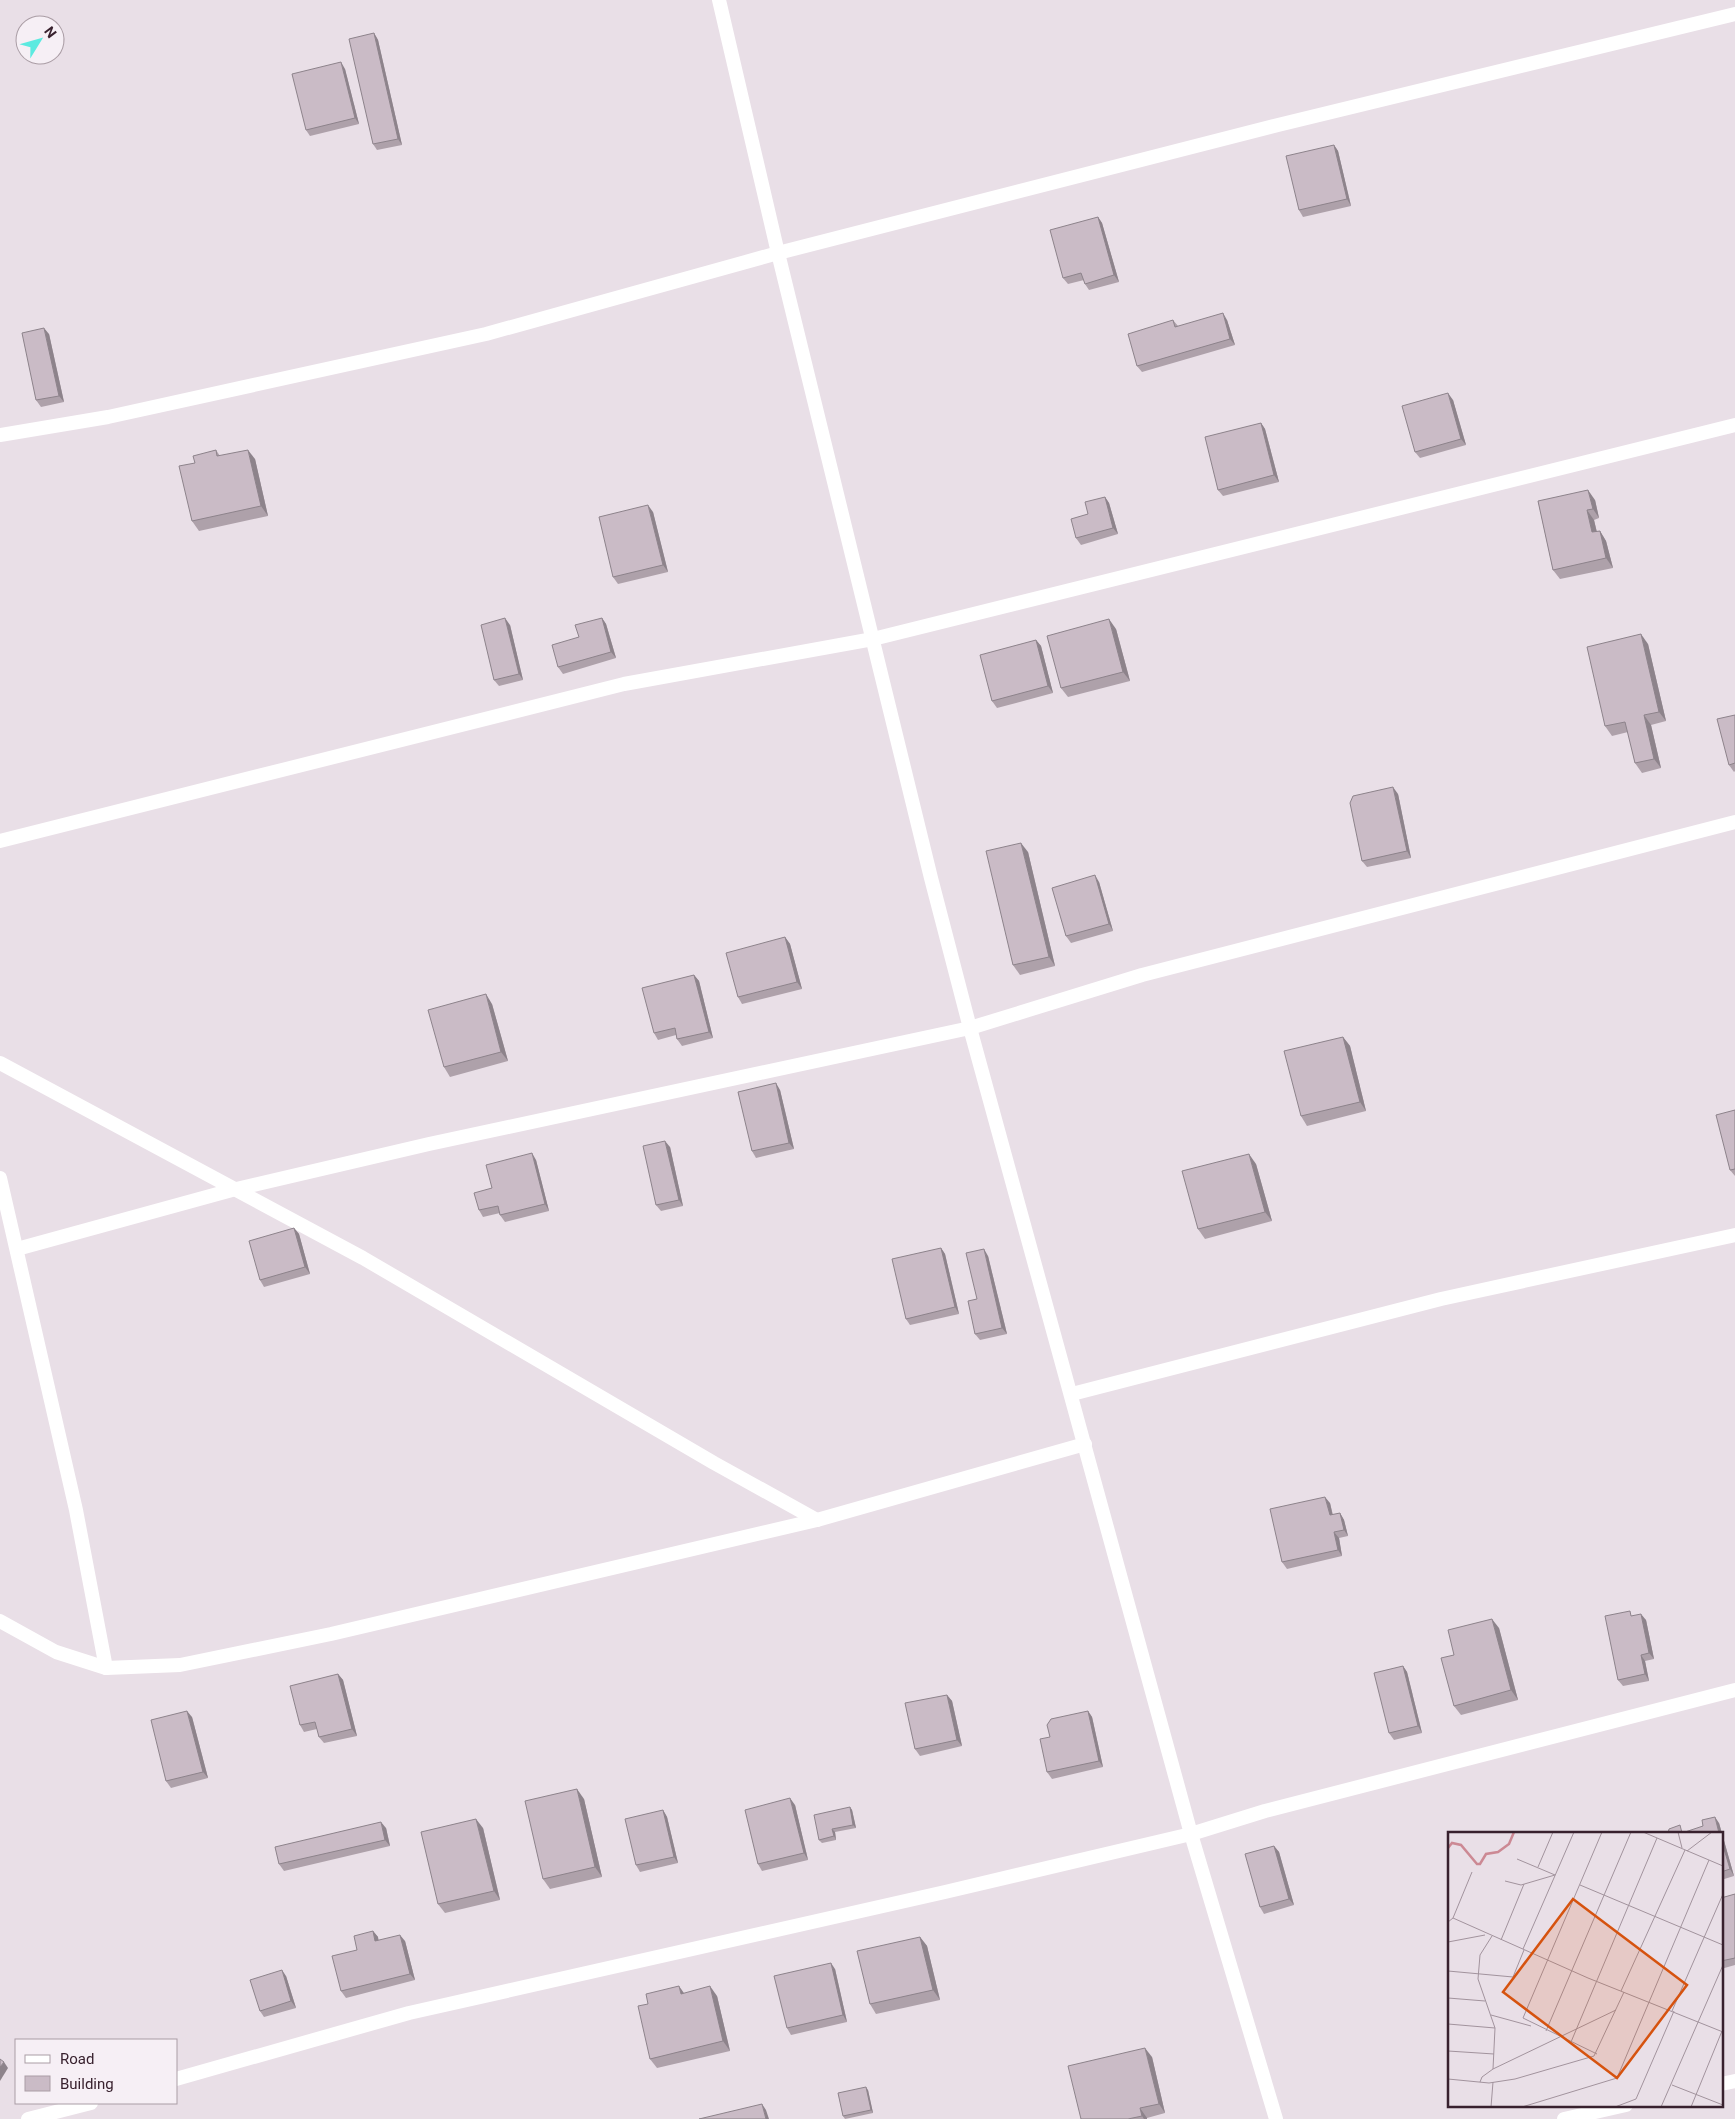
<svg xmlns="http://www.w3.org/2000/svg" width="1735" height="2119" font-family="Roboto,sans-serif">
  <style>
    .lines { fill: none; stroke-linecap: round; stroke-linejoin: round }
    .minor { stroke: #fff; stroke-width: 14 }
    .wall { fill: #aea1aa }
    .shaded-wall { fill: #8d838b }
    .building { fill: #cabbc6; stroke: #8d838b }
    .inset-river { fill: none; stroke: #cc8994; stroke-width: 2.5 }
    .inset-road { fill: none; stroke: #a2939d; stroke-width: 1 }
    .view { fill: #d6530f; fill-opacity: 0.15; stroke: #d6530f; stroke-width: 2.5 }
    .inset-edge { fill: none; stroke: #38212e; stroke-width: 2.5 }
  </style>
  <rect width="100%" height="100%" fill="#e9dfe7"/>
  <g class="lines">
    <!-- minor -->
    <g class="minor">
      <path d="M 719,0 L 778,253 L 931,878 L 970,1028 L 1191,1834 L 1276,2119"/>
      <path d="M 0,435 L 108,417 L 486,334 L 778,253 L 1278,125 L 1735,14"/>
      <path d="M 0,841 L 624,684 L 873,639 L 1735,425"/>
      <path d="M 0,1063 L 363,1258 L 714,1463 L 817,1520"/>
      <path d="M 0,1178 L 76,1510 L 106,1668"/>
      <path d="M 17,1249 L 232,1190 L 429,1144 L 970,1028 L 1142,975 L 1735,822"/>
      <path d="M 1072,1394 L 1441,1299 L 1735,1235"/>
      <path d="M 0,1621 L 56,1652 L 106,1668 L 180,1665 L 331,1634 L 817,1520 L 1085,1444"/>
      <path d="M 176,2079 L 409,2013 L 945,1892 L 1191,1834 L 1265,1811 L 1735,1690"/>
      <path d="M 1721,2084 L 1735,2081"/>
      <path d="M 28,2119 L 91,2103"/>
      <path d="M 1564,2119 L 1626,2105"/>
    </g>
  </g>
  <!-- wall -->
  <g class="wall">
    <path d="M 374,33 L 378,40 L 402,145 L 377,150 L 373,144 Z"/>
    <path d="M 345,69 L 359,124 L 310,136 L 306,130 Z"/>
    <path d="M 1334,145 L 1338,151 L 1351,206 L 1303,217 L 1299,210 Z"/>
    <path d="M 1098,217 L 1102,223 L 1119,282 L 1089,290 L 1085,284 L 1084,280 L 1068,284 L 1063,278 Z"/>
    <path d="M 1173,320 L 1178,326 L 1227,320 L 1235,345 L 1142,372 L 1137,366 Z"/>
    <path d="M 49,334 L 64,402 L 41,407 L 36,400 Z"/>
    <path d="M 1453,400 L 1466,445 L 1420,458 L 1415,452 Z"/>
    <path d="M 1261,423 L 1265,429 L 1279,482 L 1223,496 L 1218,490 Z"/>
    <path d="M 216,450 L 220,456 L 255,459 L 268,516 L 199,531 L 192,521 L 195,463 Z"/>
    <path d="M 1105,497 L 1109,503 L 1118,534 L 1081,545 L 1076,538 L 1088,514 Z"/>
    <path d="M 1595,500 L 1599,518 L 1594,520 L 1597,532 L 1600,531 L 1606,541 L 1613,568 L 1560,579 L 1553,570 L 1538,501 Z"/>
    <path d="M 653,512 L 668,572 L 618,584 L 613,577 Z"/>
    <path d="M 602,618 L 606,624 L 616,658 L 563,674 L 558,667 L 579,637 Z"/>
    <path d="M 510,625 L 523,680 L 499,686 L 494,680 Z"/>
    <path d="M 1116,629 L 1130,681 L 1068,697 L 1061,688 Z"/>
    <path d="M 1036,640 L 1041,646 L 1053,693 L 997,708 L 992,701 Z"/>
    <path d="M 1648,644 L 1666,721 L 1651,725 L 1661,768 L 1642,773 L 1635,763 L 1628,732 L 1612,736 L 1605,726 Z"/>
    <path d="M 1735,715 L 1735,771 L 1734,772 L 1729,765 Z"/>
    <path d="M 1398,794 L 1411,858 L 1367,867 L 1362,861 Z"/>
    <path d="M 1028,852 L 1055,966 L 1020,975 L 1013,965 Z"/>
    <path d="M 1099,882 L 1113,931 L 1071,943 L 1066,936 Z"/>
    <path d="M 785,937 L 790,944 L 802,989 L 742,1004 L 738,997 Z"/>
    <path d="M 694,975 L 699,981 L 713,1038 L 682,1046 L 677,1039 L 676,1035 L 658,1040 L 654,1033 Z"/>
    <path d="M 492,1004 L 508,1061 L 450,1077 L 444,1067 Z"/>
    <path d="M 1343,1037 L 1350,1046 L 1366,1111 L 1307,1126 L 1301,1116 Z"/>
    <path d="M 780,1090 L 794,1149 L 756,1158 L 752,1151 Z"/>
    <path d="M 1735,1110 L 1735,1176 L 1730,1170 Z"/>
    <path d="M 670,1147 L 683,1206 L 661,1211 L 656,1205 Z"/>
    <path d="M 536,1160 L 549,1211 L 505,1222 L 500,1215 L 500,1213 L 483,1217 L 479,1210 L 492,1188 Z"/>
    <path d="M 1256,1164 L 1272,1221 L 1205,1239 L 1198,1229 Z"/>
    <path d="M 294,1228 L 299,1234 L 310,1274 L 264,1287 L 260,1280 Z"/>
    <path d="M 941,1248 L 945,1254 L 959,1314 L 910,1325 L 906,1319 Z"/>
    <path d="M 988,1256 L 1007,1334 L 980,1340 L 975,1334 L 977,1299 Z"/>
    <path d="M 1330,1503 L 1333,1515 L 1340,1513 L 1344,1520 L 1348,1536 L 1339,1538 L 1342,1556 L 1287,1569 L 1282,1562 Z"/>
    <path d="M 1633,1615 L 1646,1620 L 1654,1659 L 1645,1661 L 1649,1681 L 1623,1686 L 1618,1680 Z"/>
    <path d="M 1499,1628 L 1518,1700 L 1461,1715 L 1454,1706 L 1454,1655 Z"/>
    <path d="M 1403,1666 L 1407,1672 L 1422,1733 L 1394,1740 L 1389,1733 Z"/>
    <path d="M 338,1674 L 343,1680 L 357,1736 L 324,1743 L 319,1737 L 317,1729 L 304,1732 L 300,1725 Z"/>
    <path d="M 947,1695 L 952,1701 L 962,1746 L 920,1756 L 915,1749 Z"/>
    <path d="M 1088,1711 L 1092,1717 L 1103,1767 L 1052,1779 L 1047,1772 L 1050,1737 Z"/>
    <path d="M 192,1717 L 208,1778 L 171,1788 L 166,1781 Z"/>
    <path d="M 584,1799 L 602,1877 L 550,1889 L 543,1879 Z"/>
    <path d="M 795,1805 L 808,1860 L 762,1871 L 758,1864 Z"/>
    <path d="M 850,1807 L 852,1810 L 856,1828 L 835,1832 L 836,1840 L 822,1843 L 819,1840 Z"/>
    <path d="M 663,1810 L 667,1817 L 678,1863 L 640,1872 L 636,1865 Z"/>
    <path d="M 1719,1823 L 1734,1876 L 1721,1880 L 1721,1833 L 1685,1832 Z"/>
    <path d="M 386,1828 L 390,1846 L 284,1871 L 279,1864 Z"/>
    <path d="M 483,1828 L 500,1900 L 445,1913 L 438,1904 Z"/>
    <path d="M 1274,1846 L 1279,1852 L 1294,1905 L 1264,1914 L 1260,1907 Z"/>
    <path d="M 1735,1894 L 1735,1965 L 1721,1969 L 1721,1898 Z"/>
    <path d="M 373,1931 L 378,1937 L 378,1940 L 405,1941 L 415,1980 L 346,1998 L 341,1991 L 357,1950 Z"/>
    <path d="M 920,1937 L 927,1946 L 940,2000 L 876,2014 L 870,2004 Z"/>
    <path d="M 835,1969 L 847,2022 L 791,2035 L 787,2028 Z"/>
    <path d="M 286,1976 L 296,2008 L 264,2017 L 260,2011 Z"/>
    <path d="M 684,1993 L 717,1996 L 730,2051 L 657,2068 L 650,2059 L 648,2004 Z"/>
    <path d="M 1152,2057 L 1165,2113 L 1147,2118 L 1147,2119 L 1081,2119 Z"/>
    <path d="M 868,2090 L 873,2113 L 845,2119 L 843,2116 Z"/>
  </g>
  <!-- shaded-wall -->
  <g class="shaded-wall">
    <path d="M 374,33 L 378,40 L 402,145 L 398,139 Z"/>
    <path d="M 341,62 L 345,69 L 359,124 L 355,118 Z"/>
    <path d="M 1334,145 L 1338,151 L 1351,206 L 1347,199 Z"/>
    <path d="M 1098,217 L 1102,223 L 1119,282 L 1114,275 Z"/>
    <path d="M 1223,313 L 1227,320 L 1235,345 L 1230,339 Z"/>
    <path d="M 44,328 L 49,334 L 64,402 L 59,396 Z"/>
    <path d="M 1448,393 L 1453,400 L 1466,445 L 1461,439 Z"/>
    <path d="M 1261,423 L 1265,429 L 1279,482 L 1274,475 Z"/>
    <path d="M 248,450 L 255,459 L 268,516 L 261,506 Z"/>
    <path d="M 1588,490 L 1595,500 L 1599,518 L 1593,509 Z"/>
    <path d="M 1105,497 L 1109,503 L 1118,534 L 1113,528 Z"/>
    <path d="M 648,505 L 653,512 L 668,572 L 663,565 Z"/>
    <path d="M 1587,510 L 1594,520 L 1599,542 L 1592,532 Z"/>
    <path d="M 1600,531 L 1606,541 L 1613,568 L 1606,558 Z"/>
    <path d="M 505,618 L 510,625 L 523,680 L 519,674 Z"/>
    <path d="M 602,618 L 606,624 L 616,658 L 611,652 Z"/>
    <path d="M 1109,619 L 1116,629 L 1130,681 L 1123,672 Z"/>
    <path d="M 1641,634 L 1648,644 L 1666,721 L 1659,712 Z"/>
    <path d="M 1036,640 L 1041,646 L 1053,693 L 1048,686 Z"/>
    <path d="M 1644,715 L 1651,725 L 1661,768 L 1654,759 Z"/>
    <path d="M 1393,787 L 1398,794 L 1411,858 L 1407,851 Z"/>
    <path d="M 1021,843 L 1028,852 L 1055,966 L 1049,957 Z"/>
    <path d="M 1095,875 L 1099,882 L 1113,931 L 1109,924 Z"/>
    <path d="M 785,937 L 790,944 L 802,989 L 797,982 Z"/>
    <path d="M 694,975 L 699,981 L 713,1038 L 709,1032 Z"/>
    <path d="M 486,994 L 492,1004 L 508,1061 L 501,1052 Z"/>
    <path d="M 1343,1037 L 1350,1046 L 1366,1111 L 1360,1102 Z"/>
    <path d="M 776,1083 L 780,1090 L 794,1149 L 789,1143 Z"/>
    <path d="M 665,1141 L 670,1147 L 683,1206 L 679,1200 Z"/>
    <path d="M 532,1153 L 536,1160 L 549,1211 L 545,1204 Z"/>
    <path d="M 1249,1154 L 1256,1164 L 1272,1221 L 1265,1212 Z"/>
    <path d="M 294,1228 L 299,1234 L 310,1274 L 305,1267 Z"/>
    <path d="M 941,1248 L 945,1254 L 959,1314 L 955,1307 Z"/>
    <path d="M 984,1249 L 988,1256 L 1007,1334 L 1002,1328 Z"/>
    <path d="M 1325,1497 L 1330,1503 L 1334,1522 L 1330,1515 Z"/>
    <path d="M 1340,1513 L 1344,1520 L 1348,1536 L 1344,1530 Z"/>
    <path d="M 1334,1532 L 1339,1538 L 1342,1556 L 1338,1550 Z"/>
    <path d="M 1641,1614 L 1646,1620 L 1654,1659 L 1649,1653 Z"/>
    <path d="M 1492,1619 L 1499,1628 L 1518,1700 L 1511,1690 Z"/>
    <path d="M 1641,1655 L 1645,1661 L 1649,1681 L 1645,1674 Z"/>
    <path d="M 1403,1666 L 1407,1672 L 1422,1733 L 1418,1726 Z"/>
    <path d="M 338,1674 L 343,1680 L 357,1736 L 352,1729 Z"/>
    <path d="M 947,1695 L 952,1701 L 962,1746 L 957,1740 Z"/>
    <path d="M 187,1711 L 192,1717 L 208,1778 L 203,1772 Z"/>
    <path d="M 1088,1711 L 1092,1717 L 1103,1767 L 1099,1761 Z"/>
    <path d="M 577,1789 L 584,1799 L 602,1877 L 595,1867 Z"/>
    <path d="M 790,1798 L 795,1805 L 808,1860 L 804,1853 Z"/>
    <path d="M 850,1807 L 852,1810 L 856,1828 L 853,1825 Z"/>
    <path d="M 663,1810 L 667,1817 L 678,1863 L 674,1857 Z"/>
    <path d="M 1715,1817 L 1719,1823 L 1734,1876 L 1730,1869 L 1721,1839 L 1721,1833 L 1719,1833 Z"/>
    <path d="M 476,1819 L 483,1828 L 500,1900 L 494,1891 Z"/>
    <path d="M 381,1822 L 386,1828 L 390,1846 L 385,1840 Z"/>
    <path d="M 832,1829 L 835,1832 L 836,1840 L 834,1836 Z"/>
    <path d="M 1274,1846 L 1279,1852 L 1294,1905 L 1289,1899 Z"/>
    <path d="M 373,1931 L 378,1937 L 380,1947 L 375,1941 Z"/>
    <path d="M 400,1935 L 405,1941 L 415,1980 L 410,1974 Z"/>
    <path d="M 920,1937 L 927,1946 L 940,2000 L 933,1990 Z"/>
    <path d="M 831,1963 L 835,1969 L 847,2022 L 843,2015 Z"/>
    <path d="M 282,1970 L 286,1976 L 296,2008 L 291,2001 Z"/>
    <path d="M 679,1986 L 686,1996 L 681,1994 Z"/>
    <path d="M 710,1986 L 717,1996 L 730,2051 L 723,2041 Z"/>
    <path d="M 1145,2048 L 1152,2057 L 1165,2113 L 1159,2104 Z"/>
    <path d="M 4,2062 L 8,2068 L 0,2081 L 0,2067 Z"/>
    <path d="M 866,2087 L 868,2090 L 873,2113 L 871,2110 Z"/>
    <path d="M 762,2104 L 766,2110 L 769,2119 L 766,2119 Z"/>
    <path d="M 1140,2108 L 1147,2118 L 1147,2119 L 1144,2119 L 1142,2116 Z"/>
  </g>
  <!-- building -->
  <g class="building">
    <path d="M 374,33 L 398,139 L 373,144 L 349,39 Z"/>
    <path d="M 341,62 L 355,118 L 306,130 L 292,74 Z"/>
    <path d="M 1334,145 L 1347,199 L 1299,210 L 1286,156 Z"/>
    <path d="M 1098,217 L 1114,275 L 1085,284 L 1081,273 L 1063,278 L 1050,230 Z"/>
    <path d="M 1223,313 L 1230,339 L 1137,366 L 1128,334 L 1173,320 L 1175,327 Z"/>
    <path d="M 44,328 L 59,396 L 36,400 L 22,333 Z"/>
    <path d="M 1448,393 L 1461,439 L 1415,452 L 1402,406 Z"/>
    <path d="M 1261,423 L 1274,475 L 1218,490 L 1205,437 Z"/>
    <path d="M 216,450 L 217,456 L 248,450 L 261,506 L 192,521 L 179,466 L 195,463 L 193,456 Z"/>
    <path d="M 1588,490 L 1593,509 L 1587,510 L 1592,532 L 1600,531 L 1606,558 L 1553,570 L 1538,501 Z"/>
    <path d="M 1105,497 L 1113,528 L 1076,538 L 1071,519 L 1088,514 L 1085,502 Z"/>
    <path d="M 648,505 L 663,565 L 613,577 L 599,517 Z"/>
    <path d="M 505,618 L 519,674 L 494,680 L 481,625 Z"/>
    <path d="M 602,618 L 611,652 L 558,667 L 552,645 L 579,637 L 575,625 Z"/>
    <path d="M 1109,619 L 1123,672 L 1061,688 L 1047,636 Z"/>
    <path d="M 1641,634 L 1659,712 L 1644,715 L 1654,759 L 1635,763 L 1625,722 L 1605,726 L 1587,647 Z"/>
    <path d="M 1036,640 L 1048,686 L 992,701 L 980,655 Z"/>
    <path d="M 1735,715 L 1735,763 L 1729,765 L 1717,719 Z"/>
    <path d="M 1393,787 L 1407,851 L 1362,861 L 1350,803 L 1353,796 Z"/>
    <path d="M 1021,843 L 1049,957 L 1013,965 L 986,851 Z"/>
    <path d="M 1095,875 L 1109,924 L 1066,936 L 1052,888 Z"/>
    <path d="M 785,937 L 797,982 L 738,997 L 726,953 Z"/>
    <path d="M 694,975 L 709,1032 L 677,1039 L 675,1028 L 654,1033 L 642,988 Z"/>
    <path d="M 486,994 L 501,1052 L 444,1067 L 428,1010 Z"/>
    <path d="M 1343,1037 L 1360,1102 L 1301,1116 L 1284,1051 Z"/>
    <path d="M 776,1083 L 789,1143 L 752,1151 L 738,1092 Z"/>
    <path d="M 1735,1110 L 1735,1169 L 1730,1170 L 1716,1115 Z"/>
    <path d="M 665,1141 L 679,1200 L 656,1205 L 643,1146 Z"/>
    <path d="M 532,1153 L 545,1204 L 500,1215 L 498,1206 L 479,1210 L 474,1193 L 492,1188 L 486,1165 Z"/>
    <path d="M 1249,1154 L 1265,1212 L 1198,1229 L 1182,1171 Z"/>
    <path d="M 294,1228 L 305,1267 L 260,1280 L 249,1241 Z"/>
    <path d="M 941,1248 L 955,1307 L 906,1319 L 892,1259 Z"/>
    <path d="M 984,1249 L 1002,1328 L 975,1334 L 968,1301 L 977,1299 L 966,1253 Z"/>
    <path d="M 1325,1497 L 1330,1515 L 1340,1513 L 1344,1530 L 1334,1532 L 1338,1550 L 1282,1562 L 1270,1509 Z"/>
    <path d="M 1630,1611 L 1631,1616 L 1641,1614 L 1649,1653 L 1641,1655 L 1645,1674 L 1618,1680 L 1605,1616 Z"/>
    <path d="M 1492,1619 L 1511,1690 L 1454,1706 L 1441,1658 L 1454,1655 L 1448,1630 Z"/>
    <path d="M 1403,1666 L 1418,1726 L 1389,1733 L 1374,1673 Z"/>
    <path d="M 338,1674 L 352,1729 L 319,1737 L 315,1722 L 300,1725 L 290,1686 Z"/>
    <path d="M 947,1695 L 957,1740 L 915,1749 L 905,1703 Z"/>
    <path d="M 187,1711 L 203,1772 L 166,1781 L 151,1720 Z"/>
    <path d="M 1088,1711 L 1099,1761 L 1047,1772 L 1040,1739 L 1050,1737 L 1047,1725 L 1051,1719 Z"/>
    <path d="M 577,1789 L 595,1867 L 543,1879 L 525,1801 Z"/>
    <path d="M 790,1798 L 804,1853 L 758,1864 L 745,1810 Z"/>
    <path d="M 850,1807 L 853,1825 L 832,1829 L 834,1836 L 819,1840 L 814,1815 Z"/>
    <path d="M 663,1810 L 674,1857 L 636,1865 L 625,1819 Z"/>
    <path d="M 1715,1817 L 1719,1833 L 1668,1833 L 1669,1829 L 1680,1825 L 1682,1833 L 1703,1826 L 1702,1820 Z"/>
    <path d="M 476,1819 L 494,1891 L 438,1904 L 421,1832 Z"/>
    <path d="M 381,1822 L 385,1840 L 279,1864 L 275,1847 Z"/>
    <path d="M 1721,1839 L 1730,1869 L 1721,1872 Z"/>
    <path d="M 1274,1846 L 1289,1899 L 1260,1907 L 1245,1854 Z"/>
    <path d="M 1735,1894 L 1735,1958 L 1721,1961 L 1721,1898 Z"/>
    <path d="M 373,1931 L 375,1941 L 400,1935 L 410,1974 L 341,1991 L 332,1956 L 357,1950 L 354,1936 Z"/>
    <path d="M 920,1937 L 933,1990 L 870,2004 L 857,1951 Z"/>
    <path d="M 831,1963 L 843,2015 L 787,2028 L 774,1976 Z"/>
    <path d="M 282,1970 L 291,2001 L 260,2011 L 250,1980 Z"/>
    <path d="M 679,1986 L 681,1994 L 710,1986 L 723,2041 L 650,2059 L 638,2006 L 648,2004 L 646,1994 Z"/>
    <path d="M 1145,2048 L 1159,2104 L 1140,2108 L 1142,2116 L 1128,2119 L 1081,2119 L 1068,2066 Z"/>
    <path d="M 0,2059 L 4,2062 L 0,2067 Z"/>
    <path d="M 866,2087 L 871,2110 L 843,2116 L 838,2093 Z"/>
    <path d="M 762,2104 L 766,2119 L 699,2119 Z"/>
  </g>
  <!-- overview -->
  <g transform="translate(1448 1832)">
    <rect width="275" height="275" fill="#e9dfe7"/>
    <path class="inset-river" d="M 0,16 L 4,11 L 13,13 L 29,32 L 32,32 L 38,22 L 50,20 L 61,12 L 66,0"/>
    <path class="inset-road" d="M 195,0 L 275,34M 230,0 L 234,16M 239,19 L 264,0M 69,27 L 107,43M 90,35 L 105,0M 57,49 L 73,53 L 107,43M 132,53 L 275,113M 5,86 L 140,146 L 275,200M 0,90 L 5,86 L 24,40M 44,104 L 32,123 L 30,147 L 47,196 L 45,237M 53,108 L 76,52M 0,110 L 37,103M 75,117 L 126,0M 0,139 L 65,145 L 76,118M 173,159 L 237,18M 0,166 L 37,169M 224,179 L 275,62M 43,183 L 83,194M 0,192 L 47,196M 98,199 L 183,0M 123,210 L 209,6M 0,219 L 46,222M 149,222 L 75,186 L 154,0M 0,247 L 41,251 L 67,247 L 146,224 L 176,160M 32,250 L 34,245 L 45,237 L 168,178M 224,253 L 275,273M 43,275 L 45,250M 74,275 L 169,246 L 261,28M 167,275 L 188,267 L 226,179M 213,275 L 275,133M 243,275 L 274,199"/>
    <path class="view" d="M 125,67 L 239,153 L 169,246 L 55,160 Z"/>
    <rect width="275" height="275" class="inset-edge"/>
  </g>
  <!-- legend -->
  <rect x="15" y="2039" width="162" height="65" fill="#f6eff5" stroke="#aa9da5"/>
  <rect x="25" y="2055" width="25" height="8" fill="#ffffff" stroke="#aa9da5"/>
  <text x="60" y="2064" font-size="15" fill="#38212e">Road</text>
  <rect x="25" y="2076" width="25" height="15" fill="#cabbc6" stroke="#aa9da5"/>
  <text x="60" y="2089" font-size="15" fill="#38212e">Building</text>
  <!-- north arrow -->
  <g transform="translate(40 40) rotate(53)"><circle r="24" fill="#f6eff5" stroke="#aa9da5"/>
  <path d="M0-4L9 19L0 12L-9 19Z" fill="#5ceae0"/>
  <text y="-8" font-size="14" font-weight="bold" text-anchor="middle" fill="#38212e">N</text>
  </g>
</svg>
